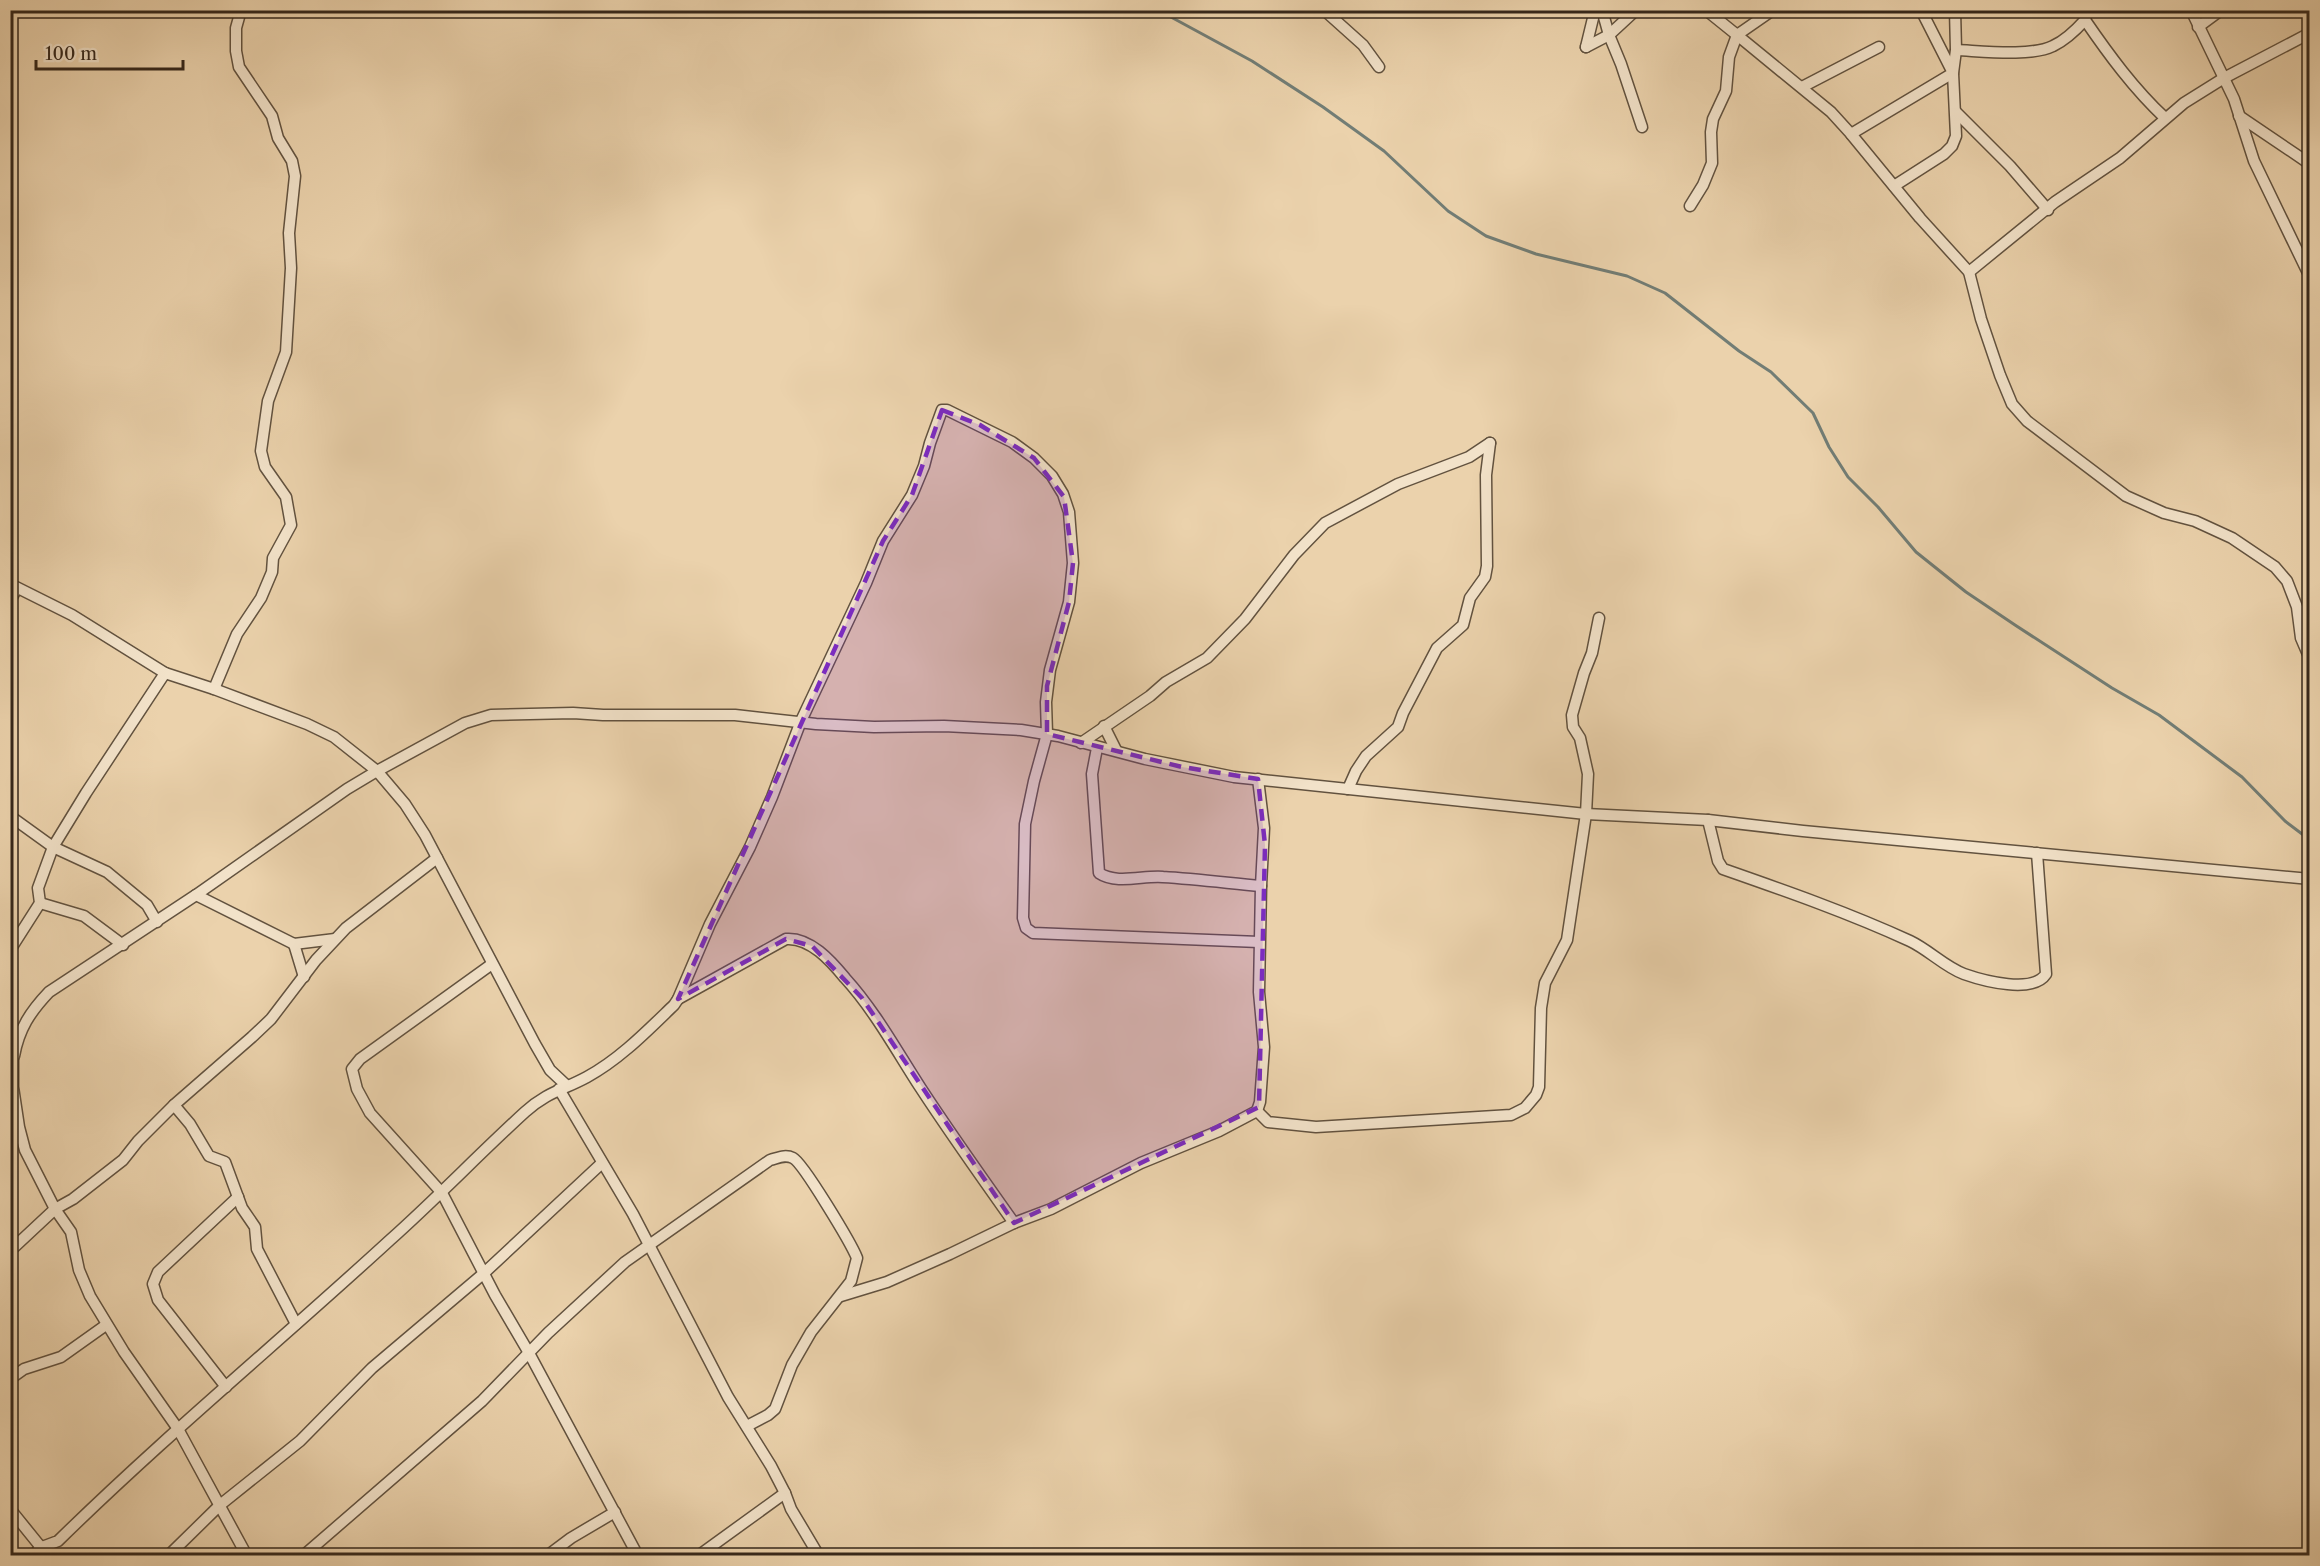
<svg xmlns="http://www.w3.org/2000/svg" width="2320" height="1566" font-family="'Libre Caslon Text',serif">
  <style>
    .lines { fill: none; stroke-linecap: round; stroke-linejoin: round }
    .stream { stroke: #727d75; stroke-width: 3 }
    .minor-casing { stroke: #62523f; stroke-width: 13 }
    .minor { stroke: #f2e2c9; stroke-width: 10 }
    .marked { fill: #7b2cbf; fill-opacity: 0.2; stroke: #7b2cbf; stroke-width: 4.5; stroke-dasharray: 12 8; stroke-linejoin: round }
  </style>
  <rect width="100%" height="100%" fill="#ebd2ac"/>
  <filter id="stains"><feTurbulence type="fractalNoise" baseFrequency=".00333" numOctaves="4"/><feColorMatrix values="0 0 0 0 .2 0 0 0 0 .09 0 0 0 0 .02 0 0 0 .5 -.17"/></filter>
  <radialGradient id="worn" r=".72"><stop offset=".6" stop-color="#630" stop-opacity="0"/><stop offset="1" stop-color="#630" stop-opacity=".3"/></radialGradient>
  <g class="lines">
    <!-- stream -->
    <path class="stream" d="M 1158,10 L 1252,61 L 1323,107 L 1384,151 L 1448,211 L 1486,236 L 1536,254 L 1627,276 L 1665,293 L 1739,351 L 1771,372 L 1813,413 L 1829,447 L 1848,477 L 1878,507 L 1916,552 L 1966,592 L 2015,625 L 2112,688 L 2159,715 L 2242,777 L 2285,821 L 2310,840"/>
    <!-- minor casing -->
    <g class="minor-casing">
      <g id="minor">
        <path d="M 1324,10 L 1363,45 L 1379,67"/>
        <path d="M 1602,10 L 1609,35 L 1621,64 L 1642,127"/>
        <path d="M 1706,10 L 1737,35 L 1773,10"/>
        <path d="M 2087,10 L 2085,20 C 2109,55 2134,89 2165,118"/>
        <path d="M 2191,10 L 2234,99 L 2254,161 L 2310,277"/>
        <path d="M 2198,27 L 2221,10"/>
        <path d="M 1586,47 L 1609,35 L 1636,10"/>
        <path d="M 1586,47 L 1595,10"/>
        <path d="M 1956,50 C 1981,51 2031,57 2053,46 C 2066,40 2076,30 2085,20"/>
        <path d="M 1802,87 L 1879,47"/>
        <path d="M 1956,112 L 2010,166 L 2048,210"/>
        <path d="M 2239,116 L 2310,164"/>
        <path d="M 1851,134 L 1953,73 L 1921,10"/>
        <path d="M 1894,186 L 1944,154 L 1952,146 L 1956,136 L 1953,73 L 1956,50 L 1955,10"/>
        <path d="M 1690,206 L 1703,185 L 1712,163 L 1711,132 L 1713,119 L 1726,91 L 1729,57 L 1737,35 L 1831,112 L 1851,134 L 1920,218 L 1969,272 L 1981,319 L 2000,375 L 2012,404 L 2027,421 L 2126,496 L 2164,513 L 2195,521 L 2232,538 L 2275,567 L 2287,581 L 2297,607 L 2301,638 L 2310,659"/>
        <path d="M 1969,272 L 2055,202 L 2120,158 L 2184,103 L 2224,78 L 2310,33"/>
        <path d="M 10,584 L 72,615 L 165,673 L 214,689 L 307,724 L 334,737 L 377,771 L 405,804 L 425,835 L 535,1044 L 550,1070 L 566,1085"/>
        <path d="M 10,601 L 17,588"/>
        <path d="M 214,689 L 237,634 L 261,598 L 272,572 L 273,558 L 291,525 L 286,497 L 265,467 L 261,451 L 268,401 L 286,352 L 291,268 L 289,233 L 295,176 L 292,161 L 278,138 L 272,116 L 239,67 L 236,51 L 236,28 L 241,10"/>
        <path d="M 1104,726 L 1116,750"/>
        <path d="M 1081,743 L 1150,696 L 1166,682 L 1207,658 L 1245,619 L 1294,555 L 1325,523 L 1398,484 L 1469,457 L 1490,443"/>
        <path d="M 1097,748 L 1092,774 L 1099,873 C 1117,885 1144,875 1163,877 C 1196,879 1228,883 1261,886"/>
        <path d="M 1348,789 L 1356,771 L 1366,756 L 1398,727 L 1403,713 L 1437,648 L 1463,625 L 1470,598 L 1485,577 L 1487,566 L 1486,475 L 1490,443"/>
        <path d="M 10,816 L 53,847 L 107,872 L 147,905 L 157,922"/>
        <path d="M 1708,820 L 1718,861 L 1723,869 C 1786,891 1849,913 1910,941 C 1929,950 1945,967 1964,974 C 1984,981 2033,994 2046,974 L 2037,853"/>
        <path d="M 196,895 L 294,944 L 335,939"/>
        <path d="M 40,903 L 84,916 L 123,945"/>
        <path d="M 294,944 L 304,977"/>
        <path d="M 10,950 L 40,903 L 38,888 L 53,847 L 86,793 L 165,673"/>
        <path d="M 492,964 L 360,1059 L 352,1069 L 357,1089 L 370,1113 L 442,1193 L 495,1295 L 529,1353 L 638,1556"/>
        <path d="M 678,999 L 786,939 C 810,937 831,961 845,978 C 875,1011 896,1050 920,1087 C 950,1133 982,1178 1014,1223"/>
        <path d="M 13,1048 L 13,1087 L 19,1127 L 25,1150 L 55,1209 L 71,1232 L 79,1270 L 90,1296 L 124,1352 L 178,1429 L 247,1556"/>
        <path d="M 14,1056 C 19,1029 30,1012 49,992 L 196,895 L 347,789 L 377,771 L 465,723 L 491,715 L 573,713 L 603,715 L 735,715 L 816,724 L 874,727 L 944,726 L 1021,730 L 1058,736 L 1145,759 L 1234,777 L 1586,814 L 1708,820 L 1803,831 L 2310,879"/>
        <path d="M 559,1089 L 633,1214 L 728,1397 L 771,1466 L 785,1493 L 791,1509 L 819,1556"/>
        <path d="M 174,1105 L 190,1124 L 209,1156 L 225,1162 L 242,1208 L 255,1227 L 257,1249 L 296,1324"/>
        <path d="M 1257,1111 L 1268,1122 L 1316,1127 L 1511,1115 L 1525,1108 L 1536,1095 L 1539,1087 L 1541,1008 L 1545,983 L 1567,940 L 1586,814 L 1588,774 L 1580,738 L 1573,727 L 1572,715 L 1584,673 L 1592,653 L 1599,618"/>
        <path d="M 10,1251 L 55,1209 L 73,1199 L 123,1160 L 138,1141 L 174,1105 L 252,1037 L 271,1019 L 316,960 L 346,928 L 437,858"/>
        <path d="M 841,1296 L 887,1282 L 950,1254 L 1014,1223 L 1051,1209 L 1141,1163 L 1219,1131 L 1257,1111 L 1260,1102 L 1264,1047 L 1259,992 L 1261,886 L 1264,828 L 1258,779"/>
        <path d="M 10,1379 L 24,1369 L 61,1357 L 106,1325"/>
        <path d="M 226,1387 L 158,1300 L 153,1284 L 158,1272 L 238,1197"/>
        <path d="M 10,1509 L 48,1556"/>
        <path d="M 32,1556 L 42,1547 L 58,1541 C 165,1436 280,1341 390,1240 C 436,1199 479,1154 525,1112 C 547,1092 563,1090 587,1077 C 620,1059 647,1031 674,1005 L 678,999 L 710,924 L 750,847 L 772,797 L 801,721 L 866,583 L 883,541 L 912,495 L 924,466 L 930,443 L 942,410 L 947,410 L 1012,442 L 1034,458 L 1052,476 L 1063,494 L 1069,512 L 1073,563 L 1069,602 L 1050,670 L 1046,702 L 1047,734 L 1034,781 L 1025,824 L 1023,918 L 1026,928 L 1033,933 L 1259,942"/>
        <path d="M 168,1556 L 220,1505 L 300,1441 L 372,1368 L 483,1274 L 602,1163"/>
        <path d="M 303,1556 L 482,1401 L 548,1333 L 625,1262 L 770,1160 C 778,1158 785,1154 793,1158 C 803,1163 851,1243 857,1258 L 851,1281 L 811,1332 L 792,1365 L 775,1409 L 768,1415 L 747,1426"/>
        <path d="M 547,1556 L 571,1538 L 615,1512"/>
        <path d="M 698,1556 L 785,1493"/>
      </g>
    </g>
    <!-- minor -->
    <use href="#minor" class="minor"/>
  </g>
  <!-- marked area -->
  <path class="marked" d="M 942,410 L 980,425 L 1034,458 L 1064,497 L 1073,563 L 1069,602 L 1047,686 L 1047,734 L 1182,767 L 1258,779 L 1265,845 L 1259,1107 L 1014,1223 L 862,998 L 812,946 L 786,939 L 678,999 L 883,541 L 912,495 Z"/>
  <!-- margin -->
  <rect width="2320" height="1566" fill="none" stroke="#ebd2ac" stroke-width="36"/>
  <rect x="12" y="12" width="2296" height="1542" fill="none" stroke="#35271b" stroke-width="3"/>
  <rect x="18" y="18" width="2284" height="1530" fill="none" stroke="#35271b" stroke-width="1.5"/>
  <!-- scale -->
  <path d="M36 60v9h147v-9" fill="none" stroke="#35271b" stroke-width="3"/>
  <text x="45" y="60" font-size="18" fill="#35271b" stroke="#f2e2c9" stroke-width="4.5" paint-order="stroke">100 m</text>
  <rect width="100%" height="100%" filter="url(#stains)"/>
  <rect width="100%" height="100%" fill="url(#worn)"/>
</svg>
